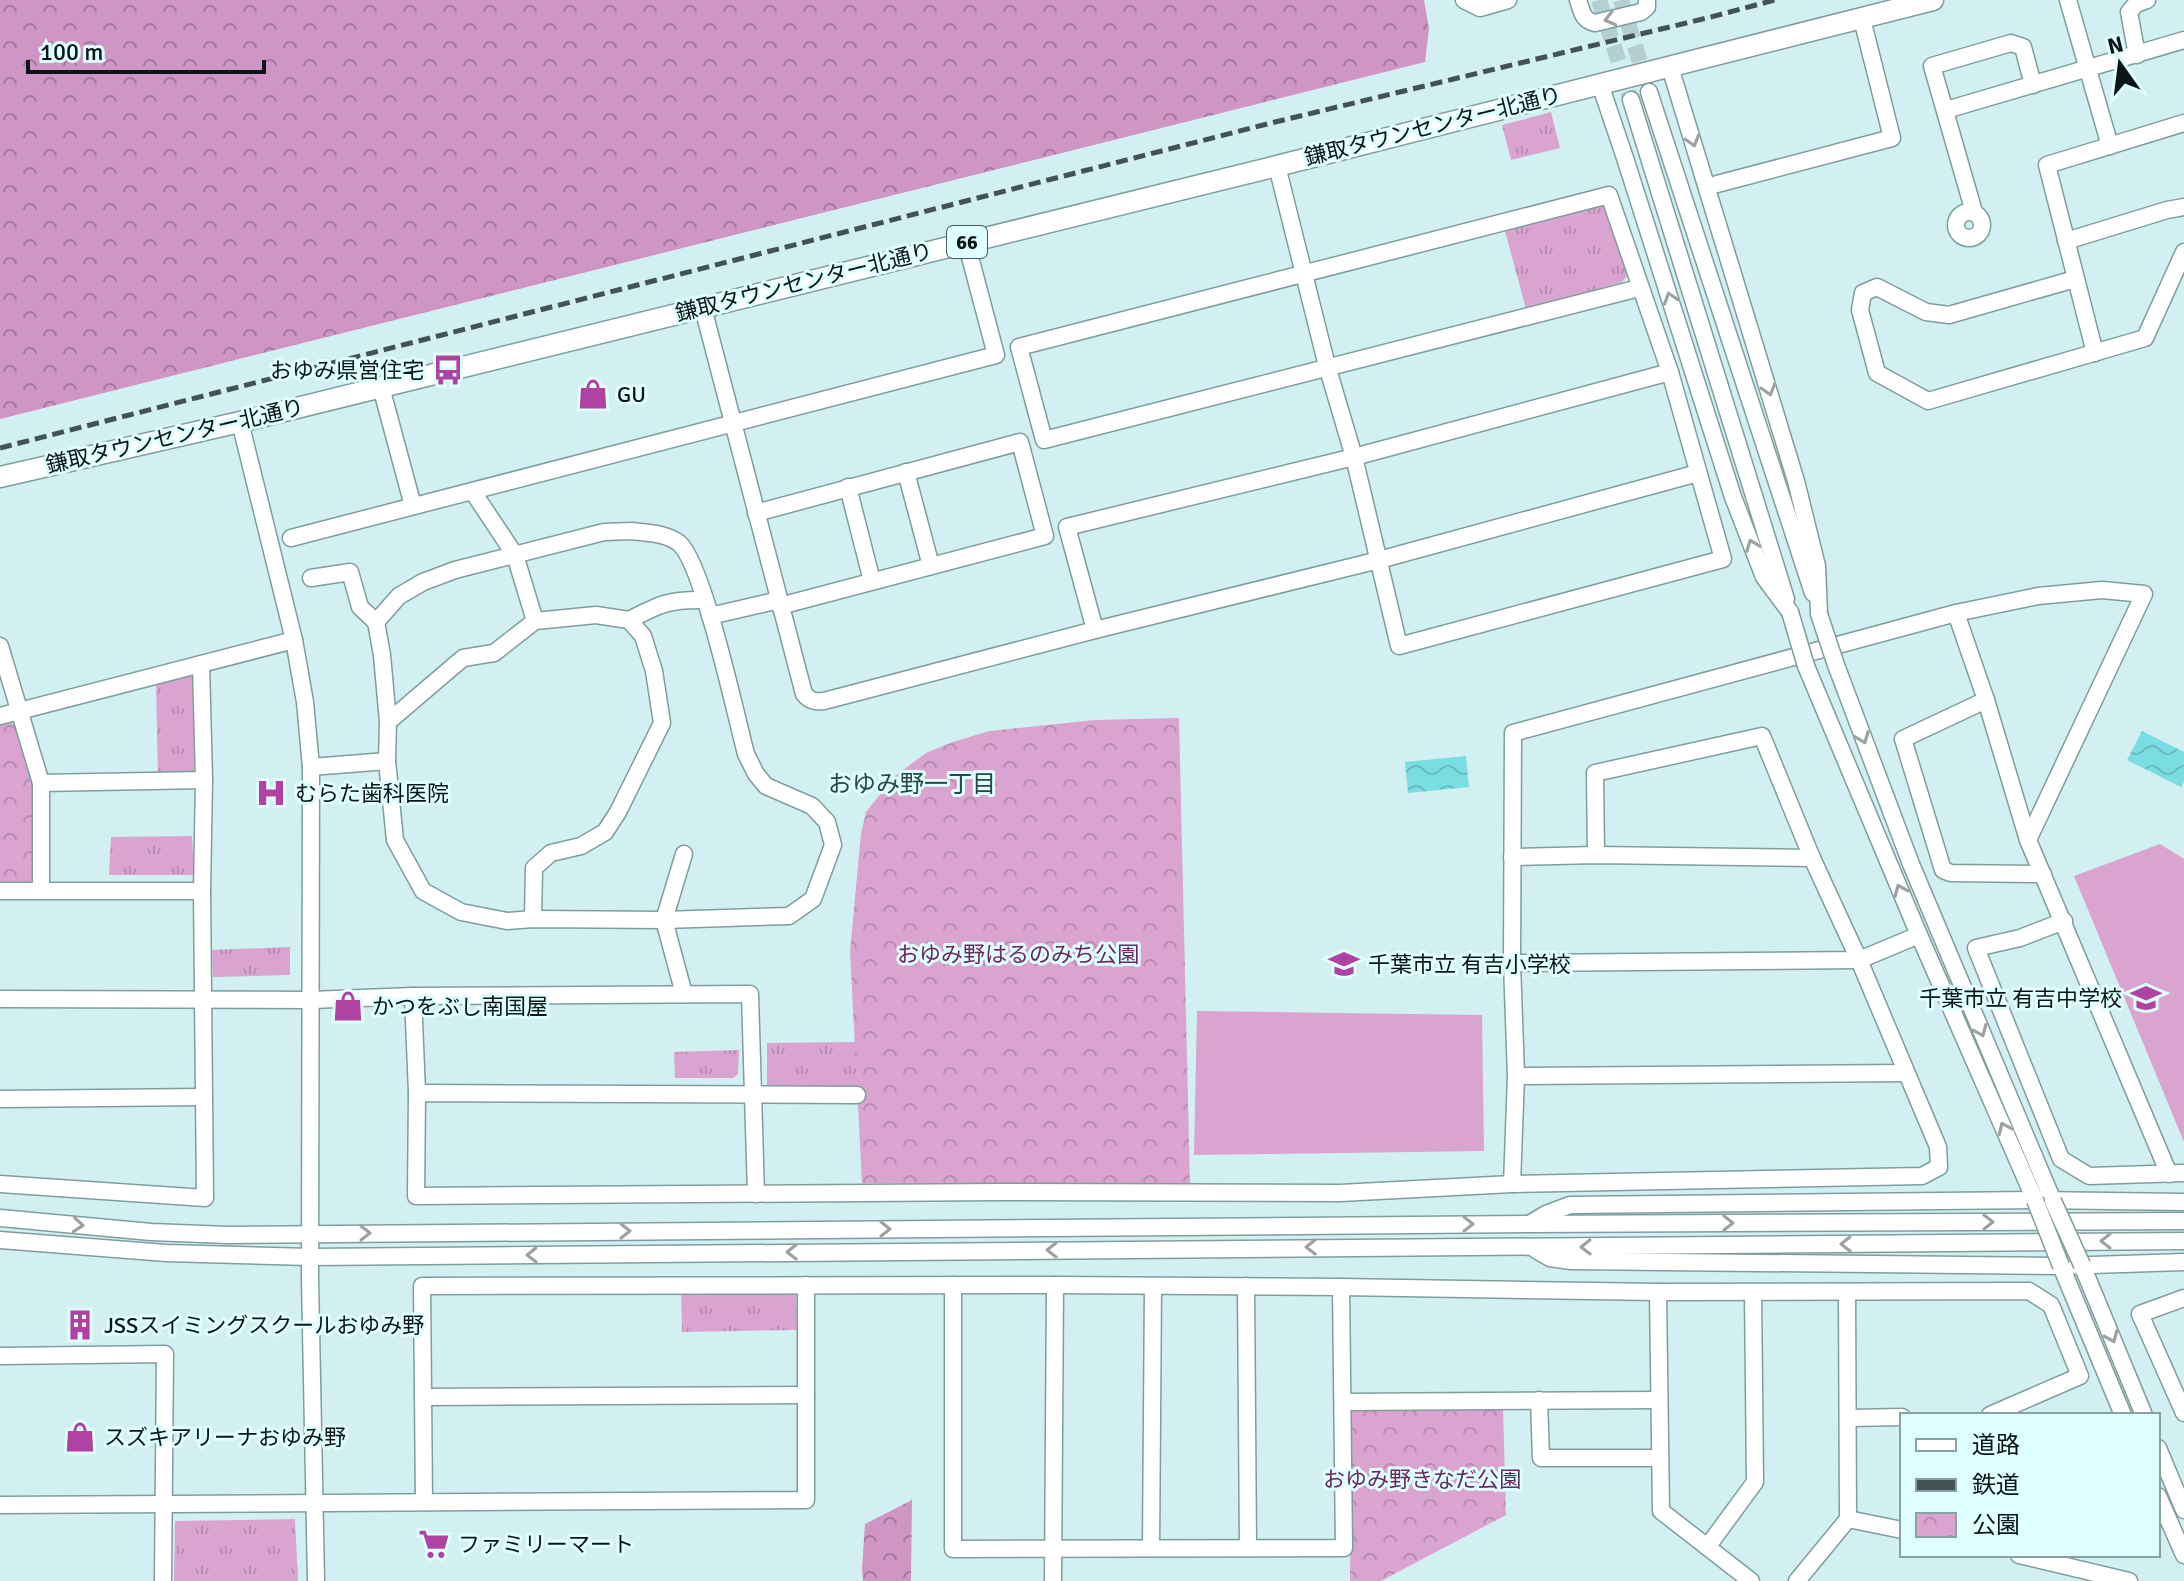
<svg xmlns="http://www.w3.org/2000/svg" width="2184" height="1581" font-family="Signika,'Noto Sans JP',sans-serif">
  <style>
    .grass { fill: url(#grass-tufts) }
    .forest { fill: url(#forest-crowns) }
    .park { fill: url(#park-crowns) }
    .garden { fill: #d9a5d0 }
    .water { fill: url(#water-waves) }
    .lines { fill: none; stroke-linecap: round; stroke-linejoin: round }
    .minor-tunnel { stroke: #b4cfd0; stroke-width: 16; stroke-dasharray: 16 8; stroke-linecap: butt }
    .minor-casing { stroke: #809d9e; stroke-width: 19 }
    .major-casing { stroke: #809d9e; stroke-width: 23 }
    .minor { stroke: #fff; stroke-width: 16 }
    .major { stroke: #fff; stroke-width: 20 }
    .rail { stroke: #435354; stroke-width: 5; stroke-dasharray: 12 6; stroke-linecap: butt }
    .minor-bridge-casing { stroke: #809d9e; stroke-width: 19; stroke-linecap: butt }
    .minor-bridge { stroke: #fff; stroke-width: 16 }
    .oneway { stroke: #9da1a2 }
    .labels { text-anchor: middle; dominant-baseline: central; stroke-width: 6; stroke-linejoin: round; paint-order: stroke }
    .shield { fill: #dffeff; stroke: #4a5b5c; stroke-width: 2 }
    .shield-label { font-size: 20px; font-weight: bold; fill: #0a1516 }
    .street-label { font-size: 22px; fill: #0a1516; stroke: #dffeff }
    .poi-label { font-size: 22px; fill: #0a1516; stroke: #dffeff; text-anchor: start }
    .park-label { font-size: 22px; fill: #6b2863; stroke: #dffeff }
    .neighbourhood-label { font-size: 24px; fill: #2b4546; stroke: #dffeff }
  </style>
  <defs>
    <pattern id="grass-tufts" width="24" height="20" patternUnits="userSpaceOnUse" patternTransform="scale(2)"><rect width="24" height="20" fill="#d9a5d0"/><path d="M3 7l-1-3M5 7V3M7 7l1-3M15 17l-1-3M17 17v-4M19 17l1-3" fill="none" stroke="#b98db2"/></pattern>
    <pattern id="forest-crowns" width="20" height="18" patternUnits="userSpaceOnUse" patternTransform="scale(2)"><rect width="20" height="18" fill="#cf95c5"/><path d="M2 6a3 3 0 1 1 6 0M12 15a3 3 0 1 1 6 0" fill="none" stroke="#a6789f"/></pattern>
    <pattern id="park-crowns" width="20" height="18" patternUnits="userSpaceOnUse" patternTransform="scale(2)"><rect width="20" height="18" fill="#d9a5d0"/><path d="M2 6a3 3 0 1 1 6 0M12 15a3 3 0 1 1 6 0" fill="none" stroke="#b98db2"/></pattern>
    <pattern id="water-waves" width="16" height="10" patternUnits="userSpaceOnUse" patternTransform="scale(2)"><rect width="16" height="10" fill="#7adde2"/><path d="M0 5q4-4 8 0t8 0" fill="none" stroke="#68bdc1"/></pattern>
  </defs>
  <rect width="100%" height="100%" fill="#d2f0f1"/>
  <!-- grass -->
  <g class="grass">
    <path d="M 1551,112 L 1560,148 L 1511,160 L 1502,125 Z"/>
    <path d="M 1600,205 L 1607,208 L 1629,274 L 1622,282 L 1526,309 L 1505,231 Z"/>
    <path d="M 190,676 L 196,680 L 196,772 L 158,777 L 156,685 Z"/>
    <path d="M 192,836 L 194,875 L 109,875 L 111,837 Z"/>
    <path d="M 290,947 L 290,975 L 213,977 L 212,950 Z"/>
    <path d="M 857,1042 L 859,1089 L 767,1088 L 767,1043 Z"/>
    <path d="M 739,1050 L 738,1074 L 733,1078 L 675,1078 L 674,1052 Z"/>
    <path d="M 796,1287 L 797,1330 L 682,1332 L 681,1288 Z"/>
    <path d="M 295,1519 L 298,1581 L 174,1581 L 175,1521 Z"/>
  </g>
  <!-- forest -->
  <g class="forest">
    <path d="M 0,0 L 1424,0 L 1429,29 L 1425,62 L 0,419 Z"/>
    <path d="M 912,1500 L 911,1581 L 863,1581 L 862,1569 L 865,1524 Z"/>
  </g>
  <!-- park -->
  <g class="park">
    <path d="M 1179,718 L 1190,1185 L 862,1183 L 850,951 L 861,834 L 866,812 L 895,776 L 926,753 L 953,742 L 989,731 L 1095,720 Z"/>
    <path d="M 8,721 L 15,725 L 33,783 L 32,884 L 0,884 L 0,723 Z"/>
    <path d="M 1351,1407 L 1503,1407 L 1506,1515 L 1381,1581 L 1350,1581 Z"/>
  </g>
  <!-- garden -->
  <g class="garden">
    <path d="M 2160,844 L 2184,859 L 2184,1142 L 2074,876 Z"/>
    <path d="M 1197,1011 L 1482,1015 L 1484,1151 L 1194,1155 Z"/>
  </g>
  <!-- water -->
  <g class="water">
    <path d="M 2142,731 L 2184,752 L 2184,782 L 2181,787 L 2127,760 Z"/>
    <path d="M 1466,756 L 1469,787 L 1408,793 L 1405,762 Z"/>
  </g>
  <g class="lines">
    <!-- minor-tunnel -->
    <g class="minor-tunnel">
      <path d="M 1599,0 L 1631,100"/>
      <path d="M 1621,0 L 1649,92"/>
    </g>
    <!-- minor casing -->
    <g class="minor-casing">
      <g id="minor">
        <path d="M 1464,0 L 1480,8 L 1508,0"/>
        <path d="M 1578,0 C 1582,11 1582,20 1595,23 L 1641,12 L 1647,7 L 1647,0"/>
        <path d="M 2068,0 L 2110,146"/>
        <path d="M 2137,55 L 2129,12 L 2136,4 L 2147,0"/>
        <path d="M 1670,67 L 1796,481 L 1817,566 L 1819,614"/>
        <path d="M 1600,84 L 1625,158 L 1733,497 L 1764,577 L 1790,612"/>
        <path d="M 1649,92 L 1813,593"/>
        <path d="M 1631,100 L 1786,599"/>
        <path d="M 1946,110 L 2184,40"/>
        <path d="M 1277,166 L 1327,366 L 1354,457 L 1399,646 L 1723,559 L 1670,372 L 1609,195 L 1019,347 L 1044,440 L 1639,288"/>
        <path d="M 1717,184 L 1892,138 L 1862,19"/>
        <circle cx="1969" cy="225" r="13"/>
        <path d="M 1974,212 L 1932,66 L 2011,43 L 2023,47 L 2033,85"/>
        <path d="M 2066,241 L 2167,210 L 2184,207"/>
        <path d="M 2075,279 L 1949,315 L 1926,312 L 1877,287 L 1863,293 L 1860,310 L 1877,373 L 1928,401 L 2145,338 L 2184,252"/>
        <path d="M 703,308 L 804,694 C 810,701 815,702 824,701 L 1095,630 L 1379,560 L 1698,473"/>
        <path d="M 2095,353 L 2047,165 L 2184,123"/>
        <path d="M 381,387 L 413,506"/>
        <path d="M 240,422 L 294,640 L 305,702 L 311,767 L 310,1278 L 316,1581"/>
        <path d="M 906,472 L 931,566"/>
        <path d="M 848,487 L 872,581"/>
        <path d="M 473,492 L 515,555 L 535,621"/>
        <path d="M 756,513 L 1020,442 L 1045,536 L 780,606"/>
        <path d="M 632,531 C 647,533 666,533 679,543 C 703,563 736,716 746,754 L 756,774 L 766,786 L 812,806 L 827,822 L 833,845 L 813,899 L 789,916 L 664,920 L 533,919 L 507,921 L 461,912 L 423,891 L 395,840 L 387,761 L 388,722 L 382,655 L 376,622 L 399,596 L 423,582 L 455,570 L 604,532 Z"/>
        <path d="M 291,538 L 996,355 L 966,242"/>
        <path d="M 311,578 L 350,572 L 360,607 L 376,622"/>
        <path d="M 1956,613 L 1986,700 L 2028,840 L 2169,1174"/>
        <path d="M 710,616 L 779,600"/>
        <path d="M 629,620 C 660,604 670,599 705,600"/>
        <path d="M 1095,630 L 1067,527 L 1354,457 L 1670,372"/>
        <path d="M 0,646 L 41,783 L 41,890"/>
        <path d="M 1836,665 L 1911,864 L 2053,1201"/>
        <path d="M 1806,666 L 1919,935 L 2035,1200"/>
        <path d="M 1986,700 L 1903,739 L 1943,870 L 1951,873 L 2043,874"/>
        <path d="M 0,716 L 294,640"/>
        <path d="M 388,722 L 463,658 L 494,653 L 535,621 L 596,615 L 629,620 L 643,636 L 654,671 L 662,723 L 618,812 L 605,832 L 581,846 L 551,853 L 534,868 L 533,919"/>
        <path d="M 311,767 L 387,761"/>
        <path d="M 41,783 L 204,780"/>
        <path d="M 684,854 L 664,920 L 684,994"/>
        <path d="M 1512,857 L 1596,855 L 1812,858"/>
        <path d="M 0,891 L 202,891"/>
        <path d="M 2064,921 L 2020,938 L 1976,948 L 2061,1159 L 2089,1176 L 2184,1173"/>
        <path d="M 1512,963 L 1859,960 L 1919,935"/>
        <path d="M 413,996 L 417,1093"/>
        <path d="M 0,999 L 311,1000 L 413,996 L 750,994 L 756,1194"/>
        <path d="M 1516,1076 L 1905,1073"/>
        <path d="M 857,1095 L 417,1093 L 416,1196 L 1001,1192 L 1340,1193 L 1512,1184 L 1516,1076 L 1512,963 L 1513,733 L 1956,613 L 2038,596 L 2102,590 L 2144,594 L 2028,840"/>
        <path d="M 0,1099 L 203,1097"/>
        <path d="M 0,1184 L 205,1198 L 202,891 L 204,780 L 201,664"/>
        <path d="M 1512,1184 L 1922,1176 L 1939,1167 L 1938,1147 L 1859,960 L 1812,858 L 1762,736 L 1595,773 L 1596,855"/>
        <path d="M 0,1218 L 151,1232 L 228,1235 L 1530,1224 L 2184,1221"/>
        <path d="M 1531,1223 L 1546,1214 L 1570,1205 L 2035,1200 L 2184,1202"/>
        <path d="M 0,1240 L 166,1253 L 310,1257 L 2184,1241"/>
        <path d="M 1536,1250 L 1550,1258 L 1571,1261 L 2061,1266 L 2184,1262"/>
        <path d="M 2082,1265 L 2144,1415"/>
        <path d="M 2061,1266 L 2123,1415"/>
        <path d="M 953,1285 L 953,1549 L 1344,1548 L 1341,1287"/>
        <path d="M 1246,1286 L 1248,1547"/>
        <path d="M 1658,1292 L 1661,1511 L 1751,1581"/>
        <path d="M 2184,1298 L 2140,1314 L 2184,1413"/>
        <path d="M 0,1356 L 165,1354 L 163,1581"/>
        <path d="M 423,1397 L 806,1395"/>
        <path d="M 1539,1400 L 1541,1458 L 1660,1458"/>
        <path d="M 1343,1402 L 1659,1400"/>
        <path d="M 1849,1418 L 1902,1417"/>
        <path d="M 2158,1448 L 2184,1510"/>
        <path d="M 2158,1496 L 2184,1555"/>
        <path d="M 424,1502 L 422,1286 L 1055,1285 L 1341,1287 L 1658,1292 L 2029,1291 L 2051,1305 L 2080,1376 L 1990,1415"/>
        <path d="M 0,1505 L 806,1500 L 806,1285"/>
        <path d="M 1848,1519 L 1902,1530"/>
        <path d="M 1708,1546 L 1755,1482 L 1753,1292"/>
        <path d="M 1151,1548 L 1153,1286"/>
        <path d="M 2019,1555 L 2129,1581"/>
        <path d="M 1053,1581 L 1055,1285"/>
        <path d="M 1797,1581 L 1848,1519 L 1847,1292"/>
      </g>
    </g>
    <!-- major casing -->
    <g class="major-casing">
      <path id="major" d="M 0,477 L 240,422 L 1277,166 L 1933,0"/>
    </g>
    <!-- minor -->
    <use href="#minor" class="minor"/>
    <!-- major -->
    <use href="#major" class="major"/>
    <!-- rail -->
    <path class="rail" d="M 0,448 L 1271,123 L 1707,18 L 1775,0"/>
    <!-- minor-bridge casing -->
    <g class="minor-bridge-casing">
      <g id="minor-bridge">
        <path d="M 1790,612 L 1806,666"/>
        <path d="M 1819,614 L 1836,665"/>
        <path d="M 2035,1200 L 2061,1266"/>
        <path d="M 2053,1201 L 2082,1265"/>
      </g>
    </g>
    <!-- minor-bridge -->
    <use href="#minor-bridge" class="minor-bridge"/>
  </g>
  <!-- one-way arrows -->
  <defs><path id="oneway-chevron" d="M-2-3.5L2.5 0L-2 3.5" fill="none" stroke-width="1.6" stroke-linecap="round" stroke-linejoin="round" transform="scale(2)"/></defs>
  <g class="oneway">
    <use href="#oneway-chevron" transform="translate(1610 19) rotate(166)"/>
    <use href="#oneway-chevron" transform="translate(1693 141) rotate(73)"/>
    <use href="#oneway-chevron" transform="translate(1670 298) rotate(-108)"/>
    <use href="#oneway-chevron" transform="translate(1769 390) rotate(73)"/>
    <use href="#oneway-chevron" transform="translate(1752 545) rotate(-111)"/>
    <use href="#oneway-chevron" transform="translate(1863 738) rotate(69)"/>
    <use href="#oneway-chevron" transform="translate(1900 890) rotate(-113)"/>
    <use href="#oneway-chevron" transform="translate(1981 1031) rotate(67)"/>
    <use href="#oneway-chevron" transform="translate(2004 1128) rotate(-114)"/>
    <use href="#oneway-chevron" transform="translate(1988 1222)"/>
    <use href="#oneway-chevron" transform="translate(1728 1223)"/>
    <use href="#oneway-chevron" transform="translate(1468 1224)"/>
    <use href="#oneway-chevron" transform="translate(78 1225) rotate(5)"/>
    <use href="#oneway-chevron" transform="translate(885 1229)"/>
    <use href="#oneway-chevron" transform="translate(625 1231)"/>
    <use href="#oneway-chevron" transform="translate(365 1233)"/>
    <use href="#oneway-chevron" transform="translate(2106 1241) rotate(-180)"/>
    <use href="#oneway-chevron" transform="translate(1846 1244) rotate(179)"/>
    <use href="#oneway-chevron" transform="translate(1311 1247) rotate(179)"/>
    <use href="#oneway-chevron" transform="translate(1586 1247) rotate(179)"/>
    <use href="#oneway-chevron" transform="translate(1052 1250) rotate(179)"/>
    <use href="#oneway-chevron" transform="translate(792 1252) rotate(179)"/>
    <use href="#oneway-chevron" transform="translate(532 1255) rotate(179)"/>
    <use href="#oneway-chevron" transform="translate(2112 1337) rotate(67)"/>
  </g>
  <!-- icons -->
  <defs>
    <g id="bus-bare" transform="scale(2.4)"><path d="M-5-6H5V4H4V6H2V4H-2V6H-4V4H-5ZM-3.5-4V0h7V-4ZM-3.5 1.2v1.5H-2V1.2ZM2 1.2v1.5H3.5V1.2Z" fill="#af42a2" stroke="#dffeff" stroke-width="2.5" paint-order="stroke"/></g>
    <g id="shop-bare" transform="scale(2.4)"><path d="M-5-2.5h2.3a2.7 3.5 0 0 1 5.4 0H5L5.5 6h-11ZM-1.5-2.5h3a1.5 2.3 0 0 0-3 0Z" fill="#af42a2" stroke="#dffeff" stroke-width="2.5" paint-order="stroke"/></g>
    <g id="hospital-bare" transform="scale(2.4)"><path d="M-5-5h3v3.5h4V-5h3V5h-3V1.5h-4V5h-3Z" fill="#af42a2" stroke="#dffeff" stroke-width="2.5" paint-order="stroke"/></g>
    <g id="school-bare" transform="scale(2.4)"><path d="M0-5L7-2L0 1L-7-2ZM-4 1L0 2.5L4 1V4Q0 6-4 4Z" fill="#af42a2" stroke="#dffeff" stroke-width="2.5" paint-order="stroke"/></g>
    <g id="building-bare" transform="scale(2.4)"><path d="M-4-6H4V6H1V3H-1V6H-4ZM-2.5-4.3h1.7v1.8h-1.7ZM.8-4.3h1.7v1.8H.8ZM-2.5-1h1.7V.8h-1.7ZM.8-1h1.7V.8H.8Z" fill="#af42a2" stroke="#dffeff" stroke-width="2.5" paint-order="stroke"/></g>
    <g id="supermarket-bare" transform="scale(2.4)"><path d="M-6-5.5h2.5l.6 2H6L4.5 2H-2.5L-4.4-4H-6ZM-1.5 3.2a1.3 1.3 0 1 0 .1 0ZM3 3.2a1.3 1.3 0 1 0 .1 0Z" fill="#af42a2" stroke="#dffeff" stroke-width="2.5" paint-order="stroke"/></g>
  </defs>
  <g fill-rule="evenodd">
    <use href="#bus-bare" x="448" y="370"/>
    <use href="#shop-bare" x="593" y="394"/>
    <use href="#hospital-bare" x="271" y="793"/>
    <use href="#school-bare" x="1344" y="964"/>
    <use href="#school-bare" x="2146" y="998"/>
    <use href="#shop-bare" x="348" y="1006"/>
    <use href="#building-bare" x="80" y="1325"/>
    <use href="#shop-bare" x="80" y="1437"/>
    <use href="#supermarket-bare" x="434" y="1544"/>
  </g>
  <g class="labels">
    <!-- shield labels -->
    <rect class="shield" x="947" y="226" width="40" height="32" rx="6"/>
    <g class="shield-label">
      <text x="967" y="242">66</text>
    </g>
    <!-- street labels -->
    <g class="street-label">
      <text transform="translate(1433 126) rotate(-14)">鎌取タウンセンター北通り</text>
      <text transform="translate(804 282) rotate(-14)">鎌取タウンセンター北通り</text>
      <text transform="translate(175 436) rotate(-13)">鎌取タウンセンター北通り</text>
    </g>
    <!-- poi labels -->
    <g class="poi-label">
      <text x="424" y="370" text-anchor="end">おゆみ県営住宅</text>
      <text x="617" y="394">GU</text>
      <text x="295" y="793">むらた歯科医院</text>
      <text x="1368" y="964">千葉市立 有吉小学校</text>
      <text x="2122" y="998" text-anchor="end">千葉市立 有吉中学校</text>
      <text x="372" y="1006">かつをぶし南国屋</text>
      <text x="104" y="1325">JSSスイミングスクールおゆみ野</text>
      <text x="104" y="1437">スズキアリーナおゆみ野</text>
      <text x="458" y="1544">ファミリーマート</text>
    </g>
    <!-- park labels -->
    <g class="park-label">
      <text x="1018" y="954">おゆみ野はるのみち公園</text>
      <text x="1422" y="1479">おゆみ野きなだ公園</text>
    </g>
    <!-- neighbourhood labels -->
    <g class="neighbourhood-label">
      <text x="912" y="784">おゆみ野一丁目</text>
    </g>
  </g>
  <!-- legend -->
  <rect x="1900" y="1413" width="260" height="144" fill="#dffeff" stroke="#8aa1a2" stroke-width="2"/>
  <rect x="1916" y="1439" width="40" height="12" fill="#ffffff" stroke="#8aa1a2" stroke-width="2"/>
  <text x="1972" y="1453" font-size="24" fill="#0a1516">道路</text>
  <rect x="1916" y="1479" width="40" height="12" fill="#435354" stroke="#8aa1a2" stroke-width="2"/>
  <text x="1972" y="1493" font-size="24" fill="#0a1516">鉄道</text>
  <rect x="1916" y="1513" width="40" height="24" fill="url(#park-crowns)" stroke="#8aa1a2" stroke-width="2"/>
  <text x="1972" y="1533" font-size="24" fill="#0a1516">公園</text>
  <!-- north arrow -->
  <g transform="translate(2120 64) rotate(346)" stroke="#dffeff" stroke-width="6" paint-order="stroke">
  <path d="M0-6L14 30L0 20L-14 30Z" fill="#0a1516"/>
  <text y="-12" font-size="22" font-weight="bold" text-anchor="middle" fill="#0a1516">N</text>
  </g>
  <!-- scale -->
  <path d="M28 60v12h236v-12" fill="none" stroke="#0a1516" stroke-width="4"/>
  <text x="40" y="60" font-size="24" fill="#0a1516" stroke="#dffeff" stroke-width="6" paint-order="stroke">100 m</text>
</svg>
